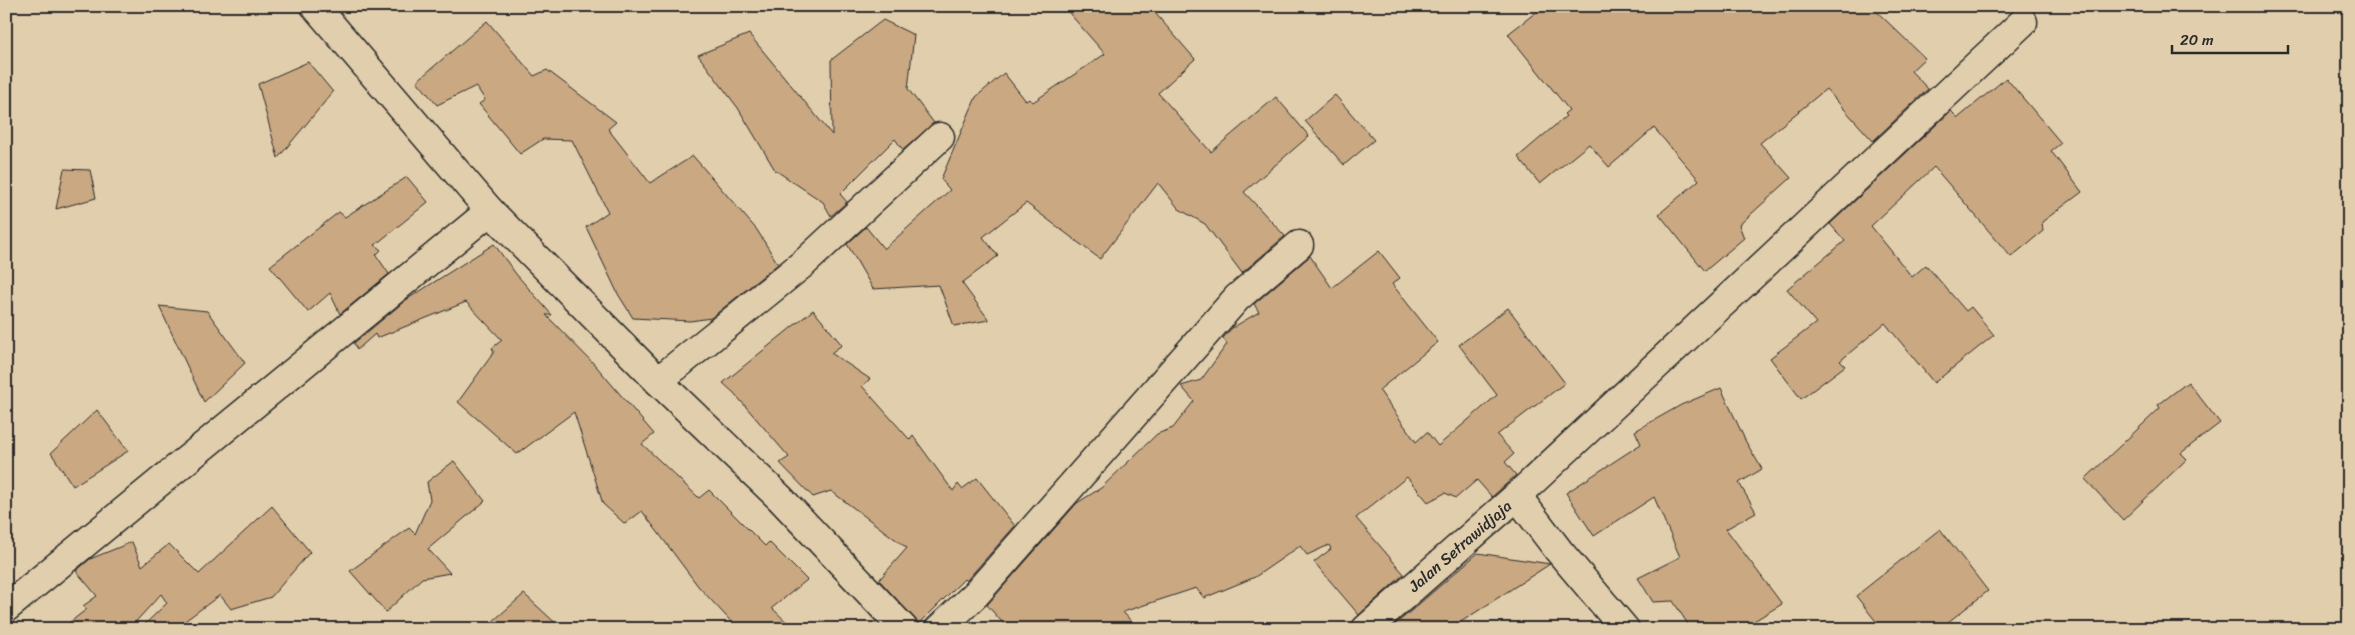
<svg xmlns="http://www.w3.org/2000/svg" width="2355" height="635" font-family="Sriracha,sans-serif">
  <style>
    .building { fill: #c9a882; stroke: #2b2b2b }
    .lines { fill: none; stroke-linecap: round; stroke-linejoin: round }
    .minor-casing { stroke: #2b2b2b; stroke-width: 31 }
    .minor { stroke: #e1ceac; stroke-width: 28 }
    .labels { text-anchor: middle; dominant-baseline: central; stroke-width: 4; stroke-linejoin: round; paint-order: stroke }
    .street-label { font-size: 16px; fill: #2b2b2b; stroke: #e1ceac }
  </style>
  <rect width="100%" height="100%" fill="#e1ceac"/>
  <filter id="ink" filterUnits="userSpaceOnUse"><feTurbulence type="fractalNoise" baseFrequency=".02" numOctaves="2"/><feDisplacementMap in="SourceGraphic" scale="10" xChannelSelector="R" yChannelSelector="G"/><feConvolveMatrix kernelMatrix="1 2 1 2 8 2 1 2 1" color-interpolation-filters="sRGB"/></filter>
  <g filter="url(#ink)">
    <!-- building -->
    <g class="building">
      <path d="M 1063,6 L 1149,6 L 1195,59 L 1158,93 L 1211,152 L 1276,97 L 1309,136 L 1244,192 L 1285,236 L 1242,273 L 1205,224 L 1179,209 L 1158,183 L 1100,259 L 1026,203 L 983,237 L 998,256 L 962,283 L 989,320 L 954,326 L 939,285 L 873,289 L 847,244 L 866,227 L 884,249 L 950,190 L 941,179 L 976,97 L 1004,73 L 1026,101 L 1029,99 L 1033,102 L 1105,54 Z"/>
      <path d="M 1544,6 L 1871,6 L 1925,58 L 1911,71 L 1928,89 L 1873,141 L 1826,89 L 1760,143 L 1791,178 L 1739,225 L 1744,238 L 1705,271 L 1659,214 L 1699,180 L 1654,128 L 1609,167 L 1589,144 L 1540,184 L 1518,157 L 1566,116 L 1564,114 L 1569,110 L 1508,34 Z"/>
      <path d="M 883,20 L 914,35 L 908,89 L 934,123 L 903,150 L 895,139 L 840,194 L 847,202 L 831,216 L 823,202 L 775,170 L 738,108 L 698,55 L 749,34 L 832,135 L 831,60 Z"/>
      <path d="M 487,21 L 534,76 L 547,70 L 616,122 L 608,129 L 650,183 L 693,156 L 757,230 L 778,264 L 711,318 L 690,321 L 633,318 L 618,294 L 586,227 L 608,212 L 572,140 L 543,139 L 520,154 L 479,104 L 485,100 L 476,86 L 437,105 L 417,81 Z"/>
      <path d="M 308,62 L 333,92 L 278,158 L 258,84 Z"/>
      <path d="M 2006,78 L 2061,143 L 2051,151 L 2082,192 L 2042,222 L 2043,231 L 2011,257 L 1934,167 L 1871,226 L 1912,277 L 1926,265 L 1966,311 L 1971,307 L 1994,335 L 1934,383 L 1885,323 L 1840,361 L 1845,366 L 1801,399 L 1770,358 L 1816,323 L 1787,289 L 1845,241 L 1830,224 L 1951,111 L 1958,118 Z"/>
      <path d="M 1335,95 L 1374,140 L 1344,165 L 1305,121 Z"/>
      <path d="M 64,169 L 90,170 L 96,198 L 56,209 Z"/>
      <path d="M 407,177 L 428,202 L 375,245 L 381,250 L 376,255 L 389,274 L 340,314 L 330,293 L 308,312 L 270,266 L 339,212 L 345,217 Z"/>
      <path d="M 494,244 L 516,274 L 552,315 L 546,315 L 596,366 L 654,434 L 642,444 L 699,498 L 709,490 L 765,546 L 769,542 L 807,580 L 772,608 L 794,629 L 738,629 L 698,586 L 642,511 L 625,524 L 603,504 L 574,412 L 517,454 L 458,402 L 494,352 L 492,348 L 502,340 L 466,302 L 377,338 L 375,334 L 357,350 L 354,343 L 406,300 Z"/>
      <path d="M 1379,251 L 1400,278 L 1392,284 L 1438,342 L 1379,390 L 1416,442 L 1427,432 L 1438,446 L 1497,395 L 1459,345 L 1508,308 L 1565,383 L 1497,435 L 1514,454 L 1505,462 L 1516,475 L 1492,497 L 1477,480 L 1456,498 L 1445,493 L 1428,502 L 1407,477 L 1356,518 L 1404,574 L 1359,615 L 1314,562 L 1331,549 L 1329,545 L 1307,555 L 1300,546 L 1255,577 L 1204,598 L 1196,588 L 1123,612 L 1138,629 L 1008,629 L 987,605 L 1077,503 L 1101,488 L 1157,434 L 1173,428 L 1194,401 L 1181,386 L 1201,380 L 1227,344 L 1223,338 L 1232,328 L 1259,312 L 1254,304 L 1310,256 L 1332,288 Z"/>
      <path d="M 159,306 L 207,311 L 245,363 L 204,402 Z"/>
      <path d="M 813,310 L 842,345 L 831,353 L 870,379 L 862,386 L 910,440 L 913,436 L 953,491 L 958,484 L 962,489 L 977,478 L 1015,526 L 966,581 L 964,579 L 919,624 L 879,580 L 907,548 L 831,491 L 813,497 L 780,463 L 789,457 L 734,393 L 723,383 Z"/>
      <path d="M 2188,382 L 2220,423 L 2181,453 L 2187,459 L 2123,520 L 2085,479 L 2160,408 L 2158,405 Z"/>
      <path d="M 1721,388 L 1746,442 L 1762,469 L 1739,483 L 1756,512 L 1726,529 L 1782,604 L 1741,629 L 1691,629 L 1673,601 L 1653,602 L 1638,578 L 1680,557 L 1654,497 L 1594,536 L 1566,493 L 1641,444 L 1635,431 L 1681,405 Z"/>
      <path d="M 97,410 L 128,451 L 73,486 L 51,453 Z"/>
      <path d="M 454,461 L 485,501 L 428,549 L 450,573 L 422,578 L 386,612 L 350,571 L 409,528 L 415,534 L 430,500 L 427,482 Z"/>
      <path d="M 272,506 L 310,552 L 271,597 L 231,609 L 220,595 L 174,629 L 147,629 L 144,625 L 167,603 L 161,594 L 129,629 L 61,629 L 87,609 L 83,606 L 97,596 L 76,571 L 90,559 L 132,542 L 142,566 L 169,544 L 199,574 Z"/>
      <path d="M 1940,529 L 1988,591 L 1939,629 L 1882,629 L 1856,596 Z"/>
      <path d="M 1478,553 L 1550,564 L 1450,629 L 1390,629 Z"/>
      <path d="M 524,594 L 562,629 L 484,629 Z"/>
    </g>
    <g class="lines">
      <!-- minor casing -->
      <g class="minor-casing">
        <g id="minor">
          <path d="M 315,6 L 490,211 L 658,381 L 780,498 L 904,629"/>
          <path d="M 658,381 L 805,262 L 940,137"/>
          <path d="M 1517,496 L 2023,22"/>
          <path d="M 6,608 L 490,211"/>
          <path d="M 939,629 L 976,594 L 1237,298 L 1299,245"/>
          <path d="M 1366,629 L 1517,496 L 1559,551 L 1625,629"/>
        </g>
      </g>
      <!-- minor -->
      <use href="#minor" class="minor"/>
    </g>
  </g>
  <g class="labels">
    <!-- street labels -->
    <g class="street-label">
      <text transform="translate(1460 546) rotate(-41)">Jalan Setrawidjaja</text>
    </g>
  </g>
  <!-- margin -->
  <rect width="2355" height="635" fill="none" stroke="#e1ceac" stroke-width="25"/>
  <rect x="12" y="12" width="2330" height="610" fill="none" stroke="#2b2b2b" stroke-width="2" filter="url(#ink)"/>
  <!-- scale -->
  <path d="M2172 45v8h116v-8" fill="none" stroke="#2b2b2b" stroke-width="2.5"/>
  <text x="2180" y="45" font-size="15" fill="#2b2b2b" stroke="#e1ceac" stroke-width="4" paint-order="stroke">20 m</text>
</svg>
